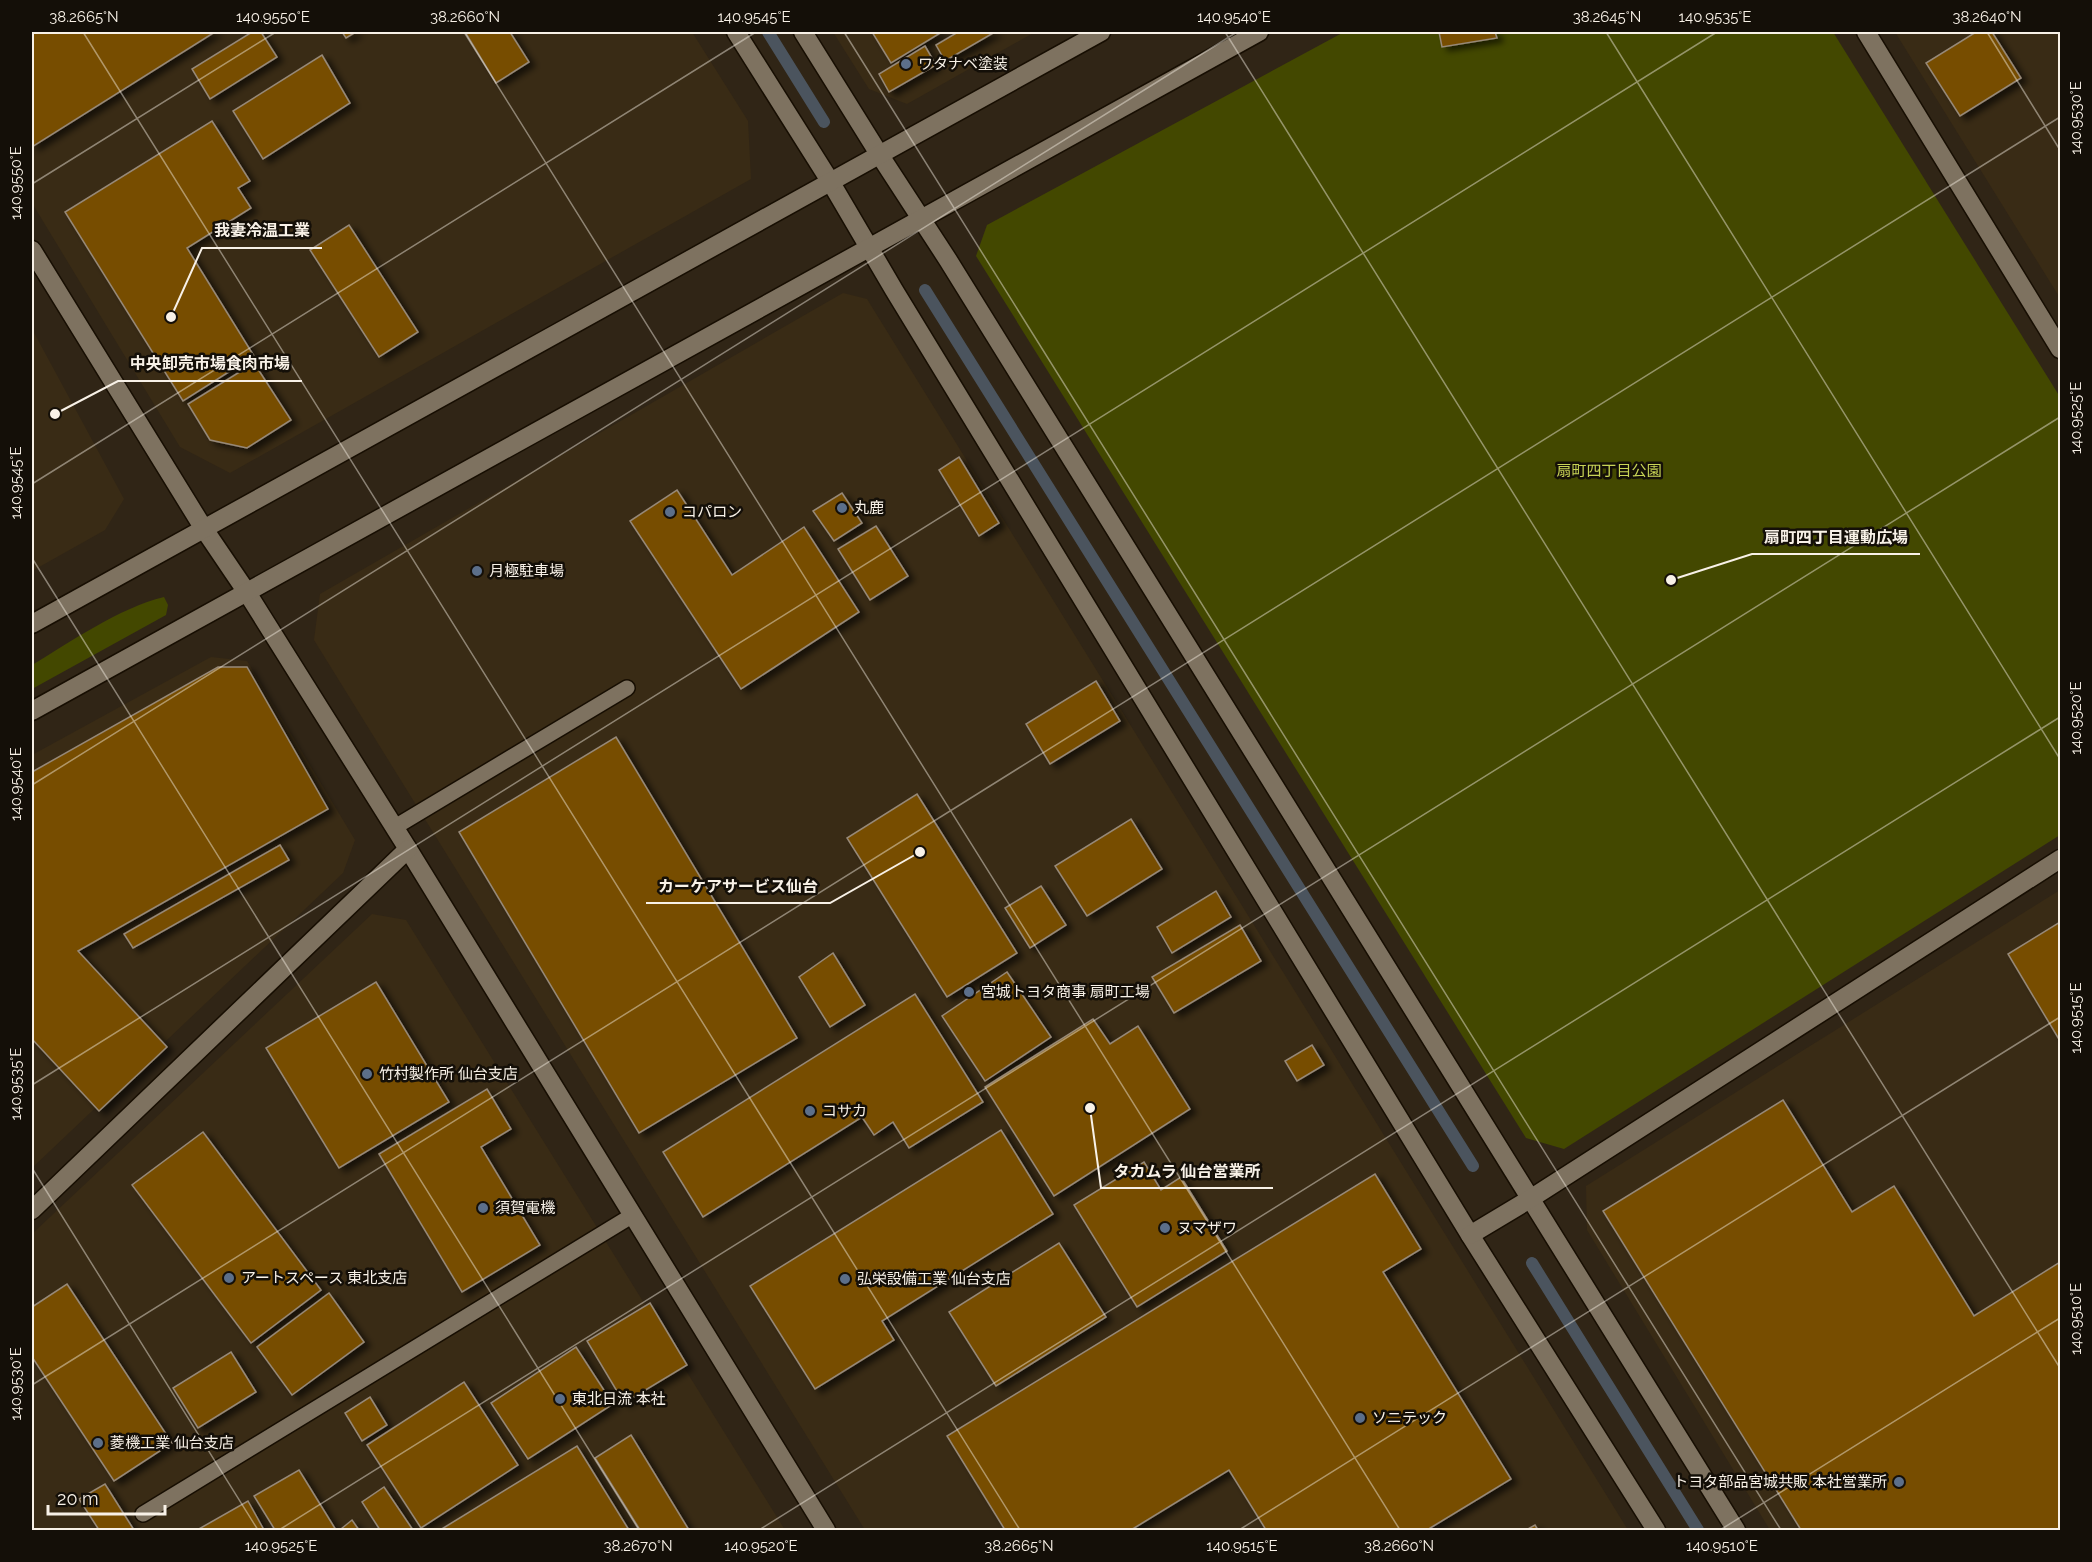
<svg xmlns="http://www.w3.org/2000/svg" width="2092" height="1562" font-family="Raleway,'Noto Sans JP',sans-serif">
  <style>
    .built { fill: #392b15 }
    .green { fill: #434800 }
    .lines { fill: none; stroke-linecap: round; stroke-linejoin: round }
    .stream { stroke: #4b545e; stroke-width: 12 }
    .building { fill: #774e04; stroke: #978978; stroke-width: 1.5; filter: url(#shadow) }
    .lane-casing { stroke: #170e02; stroke-width: 18 }
    .street-casing { stroke: #170e02; stroke-width: 21 }
    .secondary-casing { stroke: #170e02; stroke-width: 21 }
    .lane { stroke: #7e7260; stroke-width: 15 }
    .street { stroke: #7e7260; stroke-width: 18 }
    .secondary { stroke: #7e7260; stroke-width: 18 }
    .ticks { fill: none; stroke: #f8f1e7; stroke-width: 1.5; stroke-opacity: 0.45 }
    .service-dot { fill: #5c6f8a; stroke: #140f08; stroke-width: 2 }
    .labels { text-anchor: middle; dominant-baseline: central; stroke-width: 5; stroke-linejoin: round; paint-order: stroke }
    .poi-label { font-size: 15px; fill: #f8f1e7; stroke: #140f08; text-anchor: start }
    .park-label { font-size: 15px; fill: #c8d456; stroke: #140f08 }
    .leader { fill: none; stroke: #f8f1e7; stroke-width: 2 }
    .callout-dot { fill: #f8f1e7; stroke: #140f08; stroke-width: 2 }
    .callout-label { font-size: 16px; text-anchor: middle; font-weight: bold; fill: #f8f1e7; stroke: #140f08; stroke-width: 5; stroke-linejoin: round; paint-order: stroke }
    .neatline { fill: none; stroke: #f8f1e7; stroke-width: 2 }
    .ticks-label { font-size: 15px; text-anchor: middle; fill: #f8f1e7 }
  </style>
  <defs>
    <filter id="shadow"><feDropShadow dx="6" dy="4" stdDeviation="3" flood-color="#0009"/></filter>
  </defs>
  <rect width="100%" height="100%" fill="#302516"/>
  <!-- built -->
  <g class="built">
    <path d="M 32,32 L 692,32 L 748,121 L 751,179 L 230,473 L 180,447 L 32,203 Z"/>
    <path d="M 833,32 L 1035,32 L 907,104 L 869,89 Z"/>
    <path d="M 1895,32 L 2060,32 L 2060,298 Z"/>
    <path d="M 843,293 L 867,299 L 1628,1530 L 865,1530 L 314,640 L 320,594 Z"/>
    <path d="M 32,329 L 124,499 L 105,530 L 32,571 Z"/>
    <path d="M 211,657 L 247,661 L 355,840 L 343,873 L 32,1168 L 32,755 Z"/>
    <path d="M 2060,890 L 2060,1530 L 1770,1530 L 1587,1230 L 1586,1186 Z"/>
    <path d="M 372,914 L 406,920 L 785,1530 L 32,1530 L 32,1234 Z"/>
  </g>
  <!-- green -->
  <g class="green">
    <path d="M 1344,32 L 1833,32 L 2060,397 L 2060,835 L 1564,1149 L 1526,1138 L 976,256 L 987,225 Z"/>
    <path d="M 164,597 L 168,605 L 166,615 L 32,689 L 32,665 C 72,641 119,608 164,597 Z"/>
  </g>
  <g class="lines">
    <!-- stream -->
    <g class="stream">
      <path d="M 768,32 L 824,122"/>
      <path d="M 925,290 L 1473,1166"/>
      <path d="M 1532,1263 L 1698,1530"/>
    </g>
  </g>
  <!-- building -->
  <g class="building">
    <path d="M 32,32 L 215,32 L 32,147 Z"/>
    <path d="M 252,32 L 261,32 L 277,57 L 210,99 L 192,69 Z"/>
    <path d="M 342,32 L 356,32 L 346,38 Z"/>
    <path d="M 465,32 L 510,32 L 529,62 L 496,83 Z"/>
    <path d="M 872,32 L 942,32 L 891,63 Z"/>
    <path d="M 958,32 L 995,32 L 945,61 L 936,45 Z"/>
    <path d="M 1439,32 L 1495,32 L 1497,38 L 1442,47 Z"/>
    <path d="M 1976,32 L 1992,32 L 2021,78 L 1960,116 L 1926,63 Z"/>
    <path d="M 925,46 L 936,65 L 889,92 L 879,74 Z"/>
    <path d="M 322,55 L 350,103 L 263,159 L 233,111 Z"/>
    <path d="M 212,121 L 250,181 L 238,188 L 251,208 L 187,248 L 254,356 L 183,401 L 65,212 Z"/>
    <path d="M 349,225 L 418,332 L 379,357 L 310,250 Z"/>
    <path d="M 254,363 L 291,420 L 247,448 L 210,440 L 188,404 Z"/>
    <path d="M 959,457 L 999,523 L 979,536 L 939,470 Z"/>
    <path d="M 677,490 L 732,575 L 804,527 L 859,612 L 741,689 L 630,521 Z"/>
    <path d="M 842,493 L 862,523 L 834,541 L 813,511 Z"/>
    <path d="M 876,526 L 908,576 L 870,600 L 838,549 Z"/>
    <path d="M 218,667 L 247,667 L 328,809 L 78,951 L 167,1047 L 99,1111 L 32,1039 L 32,772 Z"/>
    <path d="M 1096,681 L 1120,721 L 1050,764 L 1026,724 Z"/>
    <path d="M 616,737 L 797,1038 L 639,1133 L 459,832 Z"/>
    <path d="M 917,794 L 1017,953 L 947,997 L 847,838 Z"/>
    <path d="M 1131,819 L 1162,869 L 1087,916 L 1055,866 Z"/>
    <path d="M 280,845 L 289,860 L 133,948 L 124,934 Z"/>
    <path d="M 1041,886 L 1066,925 L 1030,948 L 1005,908 Z"/>
    <path d="M 1216,891 L 1231,917 L 1172,953 L 1157,927 Z"/>
    <path d="M 2060,922 L 2060,1041 L 2008,954 Z"/>
    <path d="M 1240,925 L 1261,961 L 1174,1013 L 1152,977 Z"/>
    <path d="M 833,953 L 865,1005 L 830,1027 L 799,977 Z"/>
    <path d="M 1007,972 L 1051,1037 L 985,1081 L 942,1016 Z"/>
    <path d="M 376,982 L 449,1102 L 339,1168 L 266,1048 Z"/>
    <path d="M 915,994 L 983,1102 L 909,1148 L 893,1122 L 874,1135 L 862,1117 L 703,1217 L 663,1152 Z"/>
    <path d="M 1093,1019 L 1110,1044 L 1138,1026 L 1190,1109 L 1054,1196 L 985,1087 Z"/>
    <path d="M 1312,1045 L 1324,1065 L 1297,1081 L 1285,1061 Z"/>
    <path d="M 487,1089 L 511,1129 L 481,1147 L 540,1245 L 462,1292 L 379,1154 Z"/>
    <path d="M 1783,1100 L 1852,1212 L 1894,1186 L 1974,1316 L 2060,1262 L 2060,1530 L 1801,1530 L 1603,1211 Z"/>
    <path d="M 1001,1130 L 1053,1214 L 882,1321 L 894,1340 L 815,1389 L 750,1286 Z"/>
    <path d="M 203,1132 L 321,1290 L 251,1343 L 132,1185 Z"/>
    <path d="M 1144,1162 L 1161,1190 L 1181,1177 L 1227,1251 L 1137,1307 L 1074,1205 Z"/>
    <path d="M 1375,1174 L 1421,1249 L 1383,1272 L 1511,1479 L 1427,1530 L 1266,1530 L 1229,1470 L 1131,1530 L 1005,1530 L 947,1436 Z"/>
    <path d="M 1059,1243 L 1106,1317 L 996,1386 L 949,1312 Z"/>
    <path d="M 67,1284 L 172,1443 L 114,1481 L 32,1357 L 32,1307 Z"/>
    <path d="M 329,1293 L 364,1342 L 292,1395 L 257,1347 Z"/>
    <path d="M 650,1303 L 687,1365 L 624,1403 L 587,1341 Z"/>
    <path d="M 576,1347 L 613,1404 L 528,1459 L 491,1403 Z"/>
    <path d="M 231,1352 L 256,1392 L 198,1428 L 173,1388 Z"/>
    <path d="M 464,1382 L 518,1465 L 421,1528 L 367,1445 Z"/>
    <path d="M 370,1397 L 387,1425 L 362,1441 L 345,1413 Z"/>
    <path d="M 631,1435 L 689,1530 L 640,1530 L 595,1458 Z"/>
    <path d="M 577,1446 L 629,1530 L 440,1530 Z"/>
    <path d="M 299,1470 L 336,1530 L 275,1530 L 254,1496 Z"/>
    <path d="M 105,1484 L 134,1530 L 99,1530 L 79,1499 Z"/>
    <path d="M 384,1487 L 413,1530 L 380,1530 L 362,1502 Z"/>
    <path d="M 248,1501 L 264,1530 L 197,1530 Z"/>
    <path d="M 352,1520 L 359,1530 L 342,1530 L 341,1529 Z"/>
    <path d="M 1535,1525 L 1538,1530 L 1526,1530 Z"/>
  </g>
  <g class="lines">
    <!-- lane casing -->
    <g class="lane-casing">
      <g id="lane">
        <path d="M 395,827 L 627,688"/>
        <path d="M 143,1514 L 633,1215"/>
      </g>
    </g>
    <!-- street casing -->
    <g class="street-casing">
      <g id="street">
        <path d="M 736,32 L 830,181 L 894,290 L 1470,1235 L 1656,1530"/>
        <path d="M 803,32 L 879,154 L 948,260 L 1736,1530"/>
        <path d="M 1866,32 L 2060,349"/>
        <path d="M 204,529 L 246,591 L 408,849 L 826,1530"/>
        <path d="M 32,1210 L 408,849"/>
        <path d="M 1470,1235 L 1530,1199 L 2060,859"/>
      </g>
    </g>
    <!-- secondary casing -->
    <g class="secondary-casing">
      <g id="secondary">
        <path d="M 32,250 L 204,529"/>
        <path d="M 32,624 L 1101,32"/>
        <path d="M 32,711 L 1259,32"/>
      </g>
    </g>
    <!-- lane -->
    <use href="#lane" class="lane"/>
    <!-- street -->
    <use href="#street" class="street"/>
    <!-- secondary -->
    <use href="#secondary" class="secondary"/>
  </g>
  <!-- ticks -->
  <path class="ticks" d="M 83,32 L 1020,1530M 464,32 L 1400,1530M 844,32 L 1781,1530M 1225,32 L 2060,1368M 1606,32 L 2060,759M 1987,32 L 2060,150M 32,184 L 276,32M 32,484 L 756,32M 32,558 L 639,1530M 32,785 L 1237,32M 32,1085 L 1717,32M 32,1168 L 258,1530M 32,1385 L 2060,117M 279,1530 L 2060,417M 759,1530 L 2060,717M 1239,1530 L 2060,1017M 1720,1530 L 2060,1318"/>
  <!-- markers -->
  <g class="service-dot">
    <circle cx="906" cy="64" r="6"/>
    <circle cx="842" cy="508" r="6"/>
    <circle cx="670" cy="512" r="6"/>
    <circle cx="477" cy="571" r="6"/>
    <circle cx="969" cy="992" r="6"/>
    <circle cx="367" cy="1074" r="6"/>
    <circle cx="810" cy="1111" r="6"/>
    <circle cx="483" cy="1208" r="6"/>
    <circle cx="1165" cy="1228" r="6"/>
    <circle cx="229" cy="1278" r="6"/>
    <circle cx="845" cy="1279" r="6"/>
    <circle cx="560" cy="1399" r="6"/>
    <circle cx="1360" cy="1418" r="6"/>
    <circle cx="98" cy="1443" r="6"/>
    <circle cx="1899" cy="1482" r="6"/>
  </g>
  <g class="labels">
    <!-- poi labels -->
    <g class="poi-label">
      <text x="918" y="64">ワタナベ塗装</text>
      <text x="854" y="508">丸鹿</text>
      <text x="682" y="512">コパロン</text>
      <text x="489" y="571">月極駐車場</text>
      <text x="981" y="992">宮城トヨタ商事 扇町工場</text>
      <text x="379" y="1074">竹村製作所 仙台支店</text>
      <text x="822" y="1111">コサカ</text>
      <text x="495" y="1208">須賀電機</text>
      <text x="1177" y="1228">ヌマザワ</text>
      <text x="241" y="1278">アートスペース 東北支店</text>
      <text x="857" y="1279">弘栄設備工業 仙台支店</text>
      <text x="572" y="1399">東北日流 本社</text>
      <text x="1372" y="1418">ソニテック</text>
      <text x="110" y="1443">菱機工業 仙台支店</text>
      <text x="1887" y="1482" text-anchor="end">トヨタ部品宮城共販 本社営業所</text>
    </g>
    <!-- park labels -->
    <g class="park-label">
      <text x="1609" y="471">扇町四丁目公園</text>
    </g>
  </g>
  <!-- callouts -->
  <path class="leader" d="M171 317L202 248H322M55 414L118 381H302M1671 580L1752 554H1920M920 852L830 903H646M1090 1108L1101 1188H1273"/>
  <g class="callout-dot">
    <circle cx="171" cy="317" r="6"/>
    <circle cx="55" cy="414" r="6"/>
    <circle cx="1671" cy="580" r="6"/>
    <circle cx="920" cy="852" r="6"/>
    <circle cx="1090" cy="1108" r="6"/>
  </g>
  <g class="callout-label">
    <text x="262" y="236">我妻冷温工業</text>
    <text x="210" y="369">中央卸売市場食肉市場</text>
    <text x="1836" y="543">扇町四丁目運動広場</text>
    <text x="738" y="892">カーケアサービス仙台</text>
    <text x="1187" y="1177">タカムラ 仙台営業所</text>
  </g>
  <!-- border -->
  <rect width="2092" height="1562" fill="none" stroke="#140f08" stroke-width="66"/>
  <!-- scale -->
  <path d="M48 1505v9h117v-9" fill="none" stroke="#f8f1e7" stroke-width="3"/>
  <text x="57" y="1505" font-size="18" fill="#f8f1e7" stroke="#140f08" stroke-width="4.5" paint-order="stroke">20 m</text>
  <rect x="33" y="33" width="2026" height="1496" class="neatline"/>
  <g class="ticks-label">
    <text x="84" y="22">38.2665°N</text>
    <text x="273" y="22">140.9550°E</text>
    <text x="465" y="22">38.2660°N</text>
    <text x="754" y="22">140.9545°E</text>
    <text x="1234" y="22">140.9540°E</text>
    <text x="1607" y="22">38.2645°N</text>
    <text x="1715" y="22">140.9535°E</text>
    <text x="1987" y="22">38.2640°N</text>
    <text transform="translate(2076 118) rotate(-90)" y="5">140.9530°E</text>
    <text transform="translate(16 183) rotate(-90)" y="5">140.9550°E</text>
    <text transform="translate(2076 418) rotate(-90)" y="5">140.9525°E</text>
    <text transform="translate(16 483) rotate(-90)" y="5">140.9545°E</text>
    <text transform="translate(2076 718) rotate(-90)" y="5">140.9520°E</text>
    <text transform="translate(16 784) rotate(-90)" y="5">140.9540°E</text>
    <text transform="translate(2076 1018) rotate(-90)" y="5">140.9515°E</text>
    <text transform="translate(16 1084) rotate(-90)" y="5">140.9535°E</text>
    <text transform="translate(2076 1319) rotate(-90)" y="5">140.9510°E</text>
    <text transform="translate(16 1384) rotate(-90)" y="5">140.9530°E</text>
    <text x="281" y="1551">140.9525°E</text>
    <text x="638" y="1551">38.2670°N</text>
    <text x="761" y="1551">140.9520°E</text>
    <text x="1019" y="1551">38.2665°N</text>
    <text x="1242" y="1551">140.9515°E</text>
    <text x="1399" y="1551">38.2660°N</text>
    <text x="1722" y="1551">140.9510°E</text>
  </g>
</svg>
